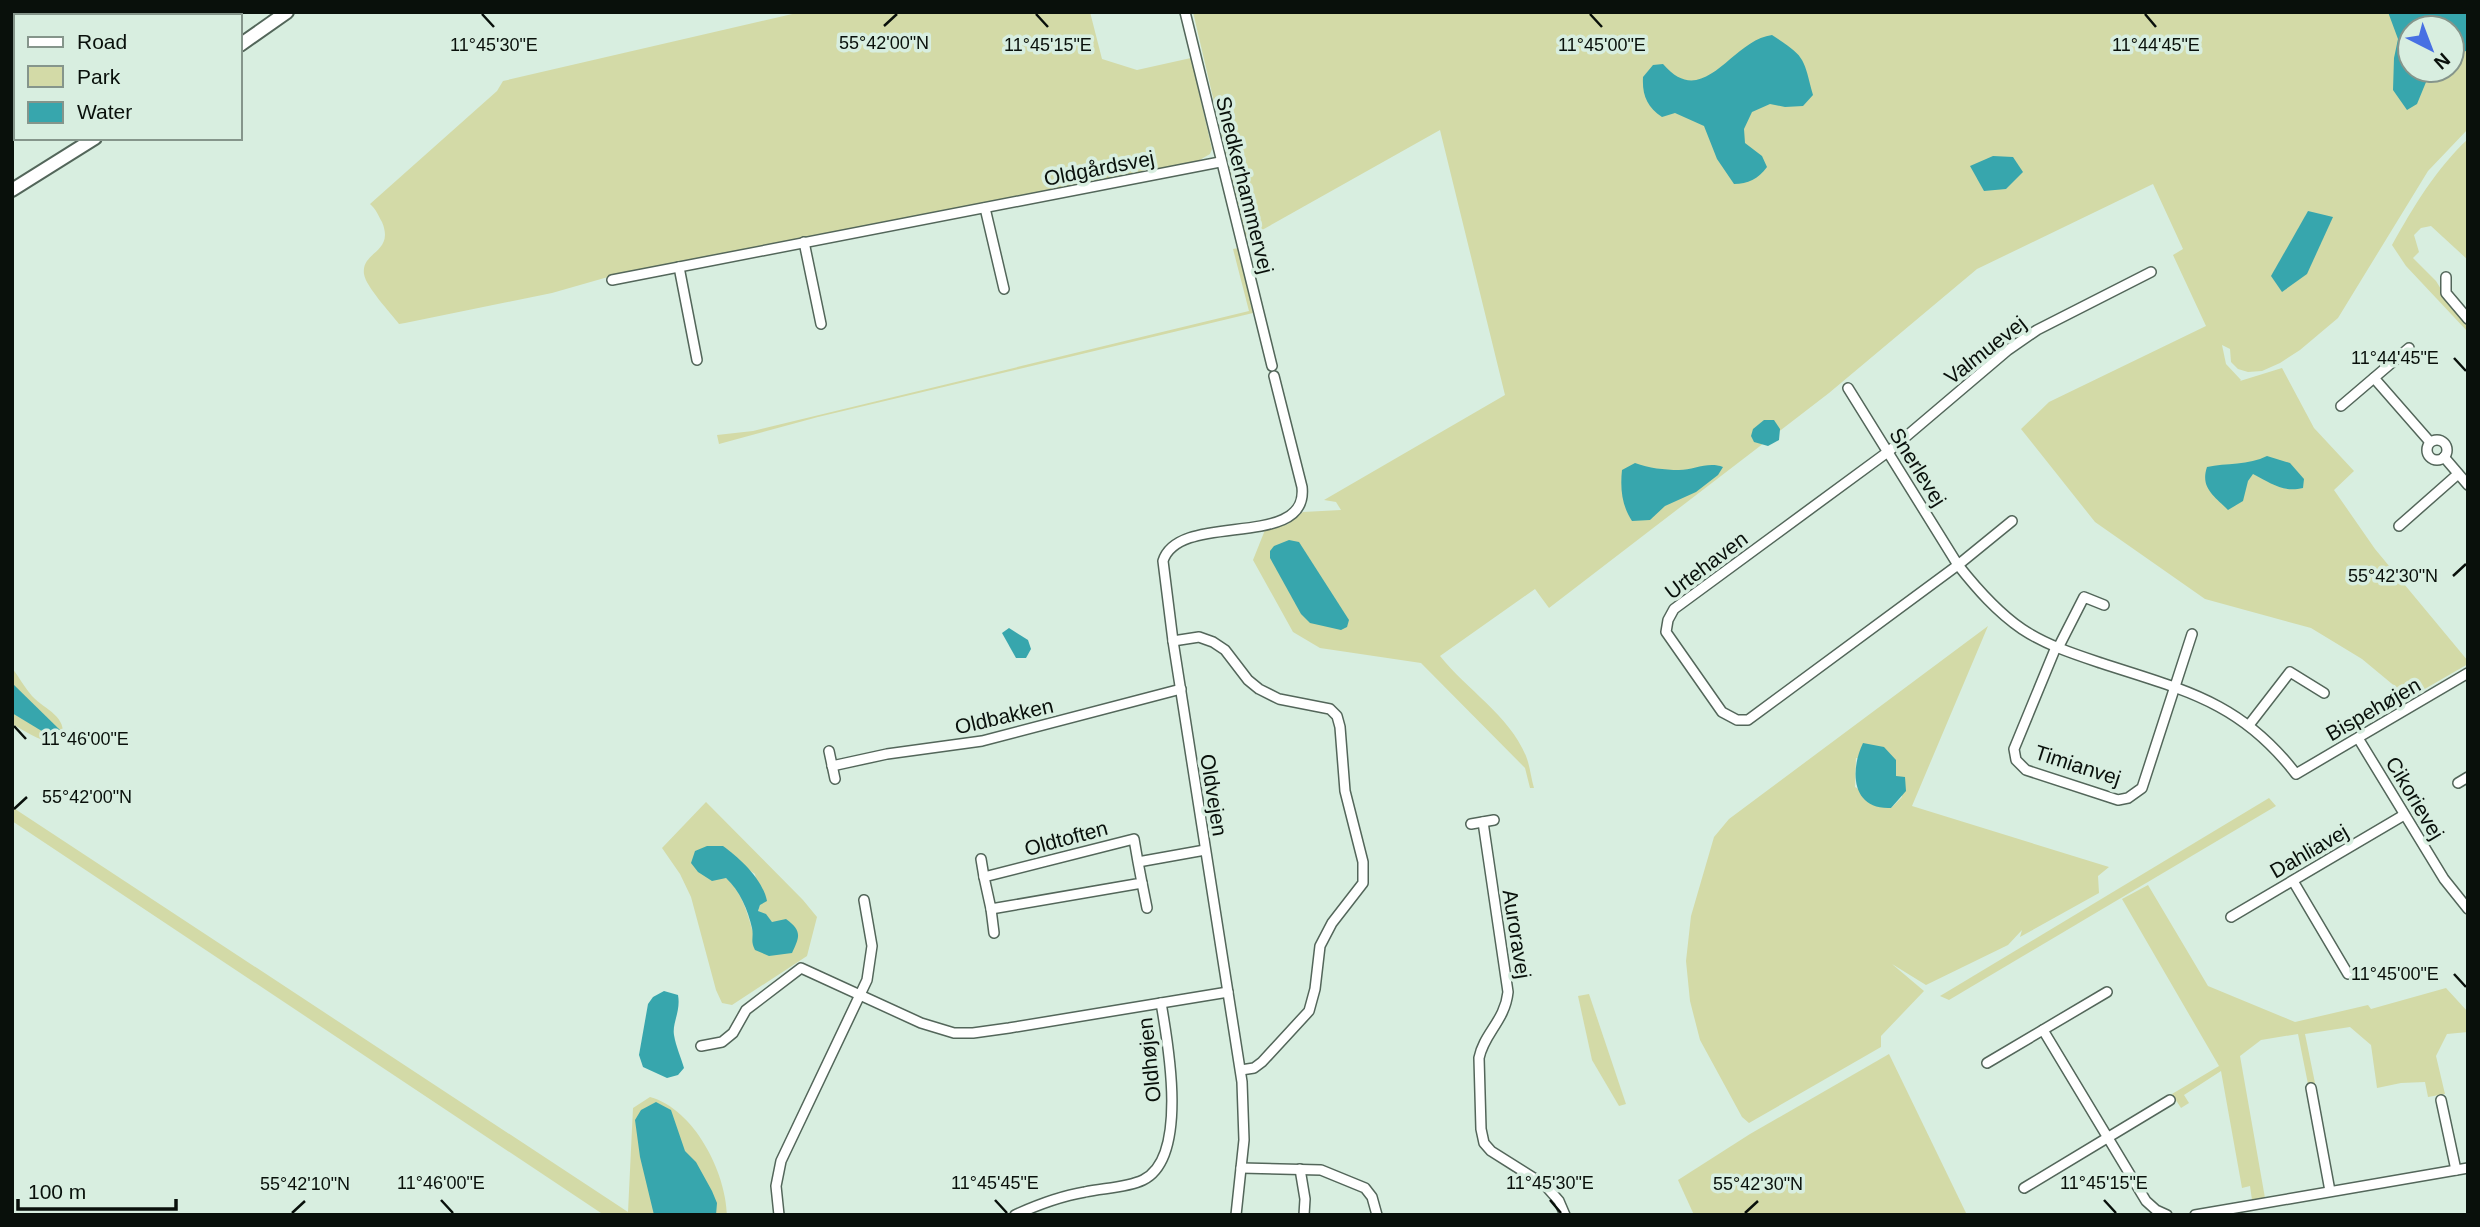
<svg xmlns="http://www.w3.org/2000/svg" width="2480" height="1227" font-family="Arial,sans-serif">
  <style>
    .green { fill: #d3daa7; fill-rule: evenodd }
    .water { fill: #37a6ad }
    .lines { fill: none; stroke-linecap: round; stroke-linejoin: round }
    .street-casing { stroke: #53665a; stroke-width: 12 }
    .secondary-casing { stroke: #53665a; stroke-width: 16 }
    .street { stroke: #fff; stroke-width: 9 }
    .secondary { stroke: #fff; stroke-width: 12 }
    .ticks { fill: none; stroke: #09100b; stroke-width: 2.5 }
    .labels { text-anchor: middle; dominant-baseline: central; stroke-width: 7; stroke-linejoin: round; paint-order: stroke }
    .street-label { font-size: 21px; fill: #09100b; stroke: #d8eee0 }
    .ticks-label { font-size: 18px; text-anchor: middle; fill: #09100b; stroke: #d8eee0; stroke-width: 7; stroke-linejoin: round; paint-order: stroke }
  </style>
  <rect width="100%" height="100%" fill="#d8eee0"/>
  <!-- green -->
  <g class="green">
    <path d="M 801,12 L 1090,12 L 1102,59 L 1137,70 L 1191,58 L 1212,149 L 1210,154 L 1198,161 L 608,277 L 552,293 L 405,323 L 399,324 C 390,312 366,287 364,274 C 361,251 395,253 382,222 C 378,215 376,209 370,204 L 497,91 L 503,81 Z"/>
    <path d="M 1193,12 L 2468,12 L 2468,129 L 2428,171 L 2338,318 L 2300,350 L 2280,363 L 2262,371 L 2248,372 L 2238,369 L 2231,362 L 2230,349 L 2222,345 L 2226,364 L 2241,380 L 2240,381 L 2282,368 L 2314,428 L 2354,471 L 2334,490 L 2375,549 L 2468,661 L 2468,664 L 2409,698 L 2362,659 L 2311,628 L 2205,599 L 2095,522 L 2021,429 L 2049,402 L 2206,326 L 2173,255 L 2183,249 L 2153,184 L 1977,269 L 1829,393 L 1549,608 L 1535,589 L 1440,656 C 1466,689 1509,715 1526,756 C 1530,766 1531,778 1534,788 L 1530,788 L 1525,768 L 1421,663 L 1320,648 L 1293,632 L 1253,560 L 1265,530 L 1288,524 L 1303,512 L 1341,510 L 1336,502 L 1324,500 L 1505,395 L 1440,130 L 1246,239 ZM 2410,28 L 2452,28 L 2452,70 L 2410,70 Z"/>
    <path d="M 2468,139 L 2468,260 L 2431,226 L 2421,228 L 2414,235 L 2419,252 L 2413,258 L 2436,281 L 2444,294 L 2468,322 L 2468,332 L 2406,266 L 2392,245 C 2414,206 2435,170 2468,139 Z"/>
    <path d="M 1238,248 L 1253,313 L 818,417 L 719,444 L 717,435 L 753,431 L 1249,311 L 1233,249 Z"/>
    <path d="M 1988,626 L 1912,806 L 2109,867 L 2098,876 L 2099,893 L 2020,937 L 2022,930 L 2008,945 L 1926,985 L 1892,964 L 1924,991 L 1881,1036 L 1881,1047 L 1749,1123 L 1742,1117 L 1700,1040 L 1690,1001 L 1686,961 L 1691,916 L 1714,837 L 1729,819 ZM 1856,758 L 1896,760 L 1896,777 L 1902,797 L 1891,808 L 1855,787 Z"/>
    <path d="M 12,668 C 19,677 25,688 32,696 C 45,710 68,716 62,739 C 45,747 28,732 12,724 Z"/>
    <path d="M 2269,798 L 2276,806 L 1949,1000 L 1940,996 Z"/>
    <path d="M 706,802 L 803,900 L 817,917 L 807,956 L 732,1005 L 722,1003 L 716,990 L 691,897 L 680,874 L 662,848 ZM 732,853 L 743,866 L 755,874 L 760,905 L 758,911 L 772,922 L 753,932 C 747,912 742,892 726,878 Z"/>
    <path d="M 12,807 L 628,1212 L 633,1108 L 650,1097 C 694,1109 726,1172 727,1215 L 604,1215 L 12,821 Z"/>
    <path d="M 2148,885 L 2208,986 L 2295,1022 L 2368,1005 L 2371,1009 L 2446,988 L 2468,1012 L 2468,1032 L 2447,1034 L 2436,1056 L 2445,1094 L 2428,1097 L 2425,1082 L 2401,1083 L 2377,1088 L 2371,1045 L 2350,1027 L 2305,1034 L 2315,1083 L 2308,1084 L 2298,1034 L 2261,1040 L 2240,1056 L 2265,1198 L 2252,1200 L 2250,1186 L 2242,1188 L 2221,1071 L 2184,1095 L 2189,1103 L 2181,1108 L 2172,1094 L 2219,1066 L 2122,899 Z"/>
    <path d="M 1589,994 L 1626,1104 L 1619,1106 L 1592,1060 L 1578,996 Z"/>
    <path d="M 1889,1054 L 1967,1215 L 1694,1215 L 1678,1180 L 1750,1134 Z"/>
  </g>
  <!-- water -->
  <g class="water">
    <path d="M 2388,12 L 2468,12 L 2468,51 L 2452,52 L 2452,28 L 2410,28 L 2410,70 L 2431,70 L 2417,104 L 2407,110 L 2393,90 L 2394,58 L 2398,39 Z"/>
    <path d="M 1772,35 C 1806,57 1803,57 1813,95 L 1803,106 L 1785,107 L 1770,104 L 1752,112 L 1744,129 L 1745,143 L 1762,156 L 1767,167 C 1758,179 1748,184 1734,184 L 1717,159 L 1704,126 L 1675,113 L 1662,117 C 1647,107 1642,95 1643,77 L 1653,65 L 1663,64 C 1704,112 1731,40 1772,35 Z"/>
    <path d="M 1993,156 L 2013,157 L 2023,172 L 2006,189 L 1984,191 L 1970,166 Z"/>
    <path d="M 2308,211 L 2333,217 L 2307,274 L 2282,292 L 2271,276 Z"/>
    <path d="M 1764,420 L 1774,420 L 1780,429 L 1779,440 L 1768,446 L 1754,442 L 1751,436 L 1753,429 Z"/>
    <path d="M 2267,456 L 2290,463 L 2304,479 L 2303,488 C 2283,493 2271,483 2253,474 L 2248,481 L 2243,501 L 2228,510 C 2214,496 2200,488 2207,467 C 2226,463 2249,465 2267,456 Z"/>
    <path d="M 1635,463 C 1649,468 1664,470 1679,470 C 1694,470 1708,461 1723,467 L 1718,475 L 1696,492 L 1665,506 L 1650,520 L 1632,521 C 1622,506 1620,489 1622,470 Z"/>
    <path d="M 1289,540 L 1299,542 L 1349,620 L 1347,627 L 1341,630 L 1310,623 L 1301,614 L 1270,558 L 1270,551 L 1274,546 Z"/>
    <path d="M 1009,628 L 1028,640 L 1031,649 L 1026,658 L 1016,658 L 1002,633 Z"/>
    <path d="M 12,683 L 60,730 L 57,734 L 45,733 L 12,713 Z"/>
    <path d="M 1863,743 L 1884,747 L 1896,760 L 1896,776 L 1905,777 L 1906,791 L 1891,808 C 1851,810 1850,770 1863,743 Z"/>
    <path d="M 707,846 L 723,846 C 740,858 763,880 767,901 L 760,905 L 758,911 L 766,914 L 772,922 L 786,919 C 802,931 800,936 792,953 L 769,956 L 755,950 C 750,940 754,938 752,928 C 748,910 740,891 726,878 L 712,881 L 698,872 L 691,863 L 695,851 Z"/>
    <path d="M 664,991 L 678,995 C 681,1011 672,1023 674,1035 C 676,1047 681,1057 684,1068 L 678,1075 L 667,1078 L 643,1067 L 639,1055 L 648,1004 L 653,997 Z"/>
    <path d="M 656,1102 L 671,1110 L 685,1151 L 696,1162 L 712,1191 L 717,1203 L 716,1215 L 654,1215 L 640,1157 L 635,1120 L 641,1110 Z"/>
  </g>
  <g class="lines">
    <!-- street casing -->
    <g class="street-casing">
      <g id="street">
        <path d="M 1185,12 L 1272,366"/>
        <path d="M 985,208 L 1004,289"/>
        <path d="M 804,242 L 821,324"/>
        <path d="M 679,267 L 697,360"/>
        <path d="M 2446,277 L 2446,293 L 2468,319"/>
        <path d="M 612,280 L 1220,162"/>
        <path d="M 2374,378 L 2430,442"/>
        <path d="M 1848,388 L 1958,565 C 1977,589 1997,612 2022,629 C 2046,645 2074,654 2101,663 C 2183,690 2240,701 2296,774 L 2468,673"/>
        <path d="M 2341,406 L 2409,348"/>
        <circle cx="2437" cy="450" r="10"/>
        <path d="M 2444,457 L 2468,485"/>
        <path d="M 2012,521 L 1958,565 L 1748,720 L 1737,720 L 1722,712 L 1666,632 L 1668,620 L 1674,609 L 1889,451 L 2008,350 L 2037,330 L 2151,272"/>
        <path d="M 2399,526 L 2458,474"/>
        <path d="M 1173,641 L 1199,637 L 1213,642 L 1225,650 L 1248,680 L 1259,689 L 1279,699 L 1330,709 L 1337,716 L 1340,727 L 1345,791 L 1363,862 L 1363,883 L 1332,923 L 1320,946 L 1315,989 L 1309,1011 L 1262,1062 L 1254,1068 L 1241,1070"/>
        <path d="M 2056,647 L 2014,749 L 2016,760 L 2026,770 L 2118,800 L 2128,798 L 2142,788 L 2192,634"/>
        <path d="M 2058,648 L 2084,597 L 2104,605"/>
        <path d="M 2249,725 L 2290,672 L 2324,693"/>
        <path d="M 2358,738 L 2444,879 L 2468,909"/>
        <path d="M 829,751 L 835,779"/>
        <path d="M 832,766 L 887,754 L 982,741 L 1181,689"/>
        <path d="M 2458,783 L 2468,777"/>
        <path d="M 1483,822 L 1508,992 C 1505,1021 1484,1033 1479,1058 L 1481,1129 L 1484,1143 L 1491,1151 L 1545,1185 L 1559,1201 L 1565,1215"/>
        <path d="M 1471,824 L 1494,820"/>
        <path d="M 981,859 L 984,877"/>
        <path d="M 1138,862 L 1142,883 L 991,909 L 984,877 L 1134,839 L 1138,862 L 1205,850"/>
        <path d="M 2293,881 L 2348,974"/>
        <path d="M 1142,883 L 1147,908"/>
        <path d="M 991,909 L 994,933"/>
        <path d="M 2231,917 L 2404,815"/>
        <path d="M 2043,1030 L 2146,1201 L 2156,1210 L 2167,1215"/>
        <path d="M 701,1046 L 722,1042 L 733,1033 L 746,1010 L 801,968 L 921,1023 L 954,1033 L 973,1033 L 1009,1028 L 1228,992"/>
        <path d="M 1987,1063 L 2107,992"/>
        <path d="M 2311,1088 L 2330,1191"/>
        <path d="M 2441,1100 L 2456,1170"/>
        <path d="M 1241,1168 L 1321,1170 L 1365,1188 L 1372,1197 L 1377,1215"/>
        <path d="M 1300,1169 L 1305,1199 L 1304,1215"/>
        <path d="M 2024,1188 L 2170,1100"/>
        <path d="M 779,1215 L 776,1186 L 781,1161 L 867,980 L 872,946 L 864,900"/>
        <path d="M 1015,1215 C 1037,1205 1061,1196 1085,1192 C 1103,1188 1126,1188 1143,1180 C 1189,1158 1168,1043 1161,1003"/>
        <path d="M 1236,1215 L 1244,1140 L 1242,1082 L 1173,641 L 1163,561 C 1179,510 1309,551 1302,487 L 1274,376"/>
        <path d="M 2195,1215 L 2468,1168"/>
      </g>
    </g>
    <!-- secondary casing -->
    <g class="secondary-casing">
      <g id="secondary">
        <path d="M 240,45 L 287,12"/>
        <path d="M 12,190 L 95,138"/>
      </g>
    </g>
    <!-- street -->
    <use href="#street" class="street"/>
    <!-- secondary -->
    <use href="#secondary" class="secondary"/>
  </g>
  <!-- ticks -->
  <path class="ticks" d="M 482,14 L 494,27M 1036,14 L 1048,27M 1590,14 L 1602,27M 2145,14 L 2156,27M 884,26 L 897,14M 2454,358 L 2466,371M 2453,576 L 2466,564M 14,726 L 26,739M 14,809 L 27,797M 2454,974 L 2466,987M 441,1200 L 453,1213M 995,1200 L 1007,1213M 1550,1200 L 1561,1213M 2104,1200 L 2116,1213M 292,1213 L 305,1201M 1745,1213 L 1758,1201"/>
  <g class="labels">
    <!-- street labels -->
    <g class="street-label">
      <text transform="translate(1099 168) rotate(-11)">Oldgårdsvej</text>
      <text transform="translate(1245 185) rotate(76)">Snedkerhammervej</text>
      <text transform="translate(1985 350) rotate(-38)">Valmuevej</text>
      <text transform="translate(1918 467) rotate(58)">Snerlevej</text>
      <text transform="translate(1706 565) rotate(-37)">Urtehaven</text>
      <text transform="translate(2373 709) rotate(-30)">Bispehøjen</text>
      <text transform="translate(1004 716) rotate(-13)">Oldbakken</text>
      <text transform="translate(2078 765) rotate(18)">Timianvej</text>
      <text transform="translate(1214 795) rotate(81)">Oldvejen</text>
      <text transform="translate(2415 798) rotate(59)">Cikorievej</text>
      <text transform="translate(1066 838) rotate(-15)">Oldtoften</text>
      <text transform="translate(2309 851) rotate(-30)">Dahliavej</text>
      <text transform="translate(1517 934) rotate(81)">Auroravej</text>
      <text transform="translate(1149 1060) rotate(-96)">Oldhøjen</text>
    </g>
  </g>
  <g class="ticks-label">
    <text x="884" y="49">55°42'00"N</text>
    <text x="494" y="51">11°45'30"E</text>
    <text x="1048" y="51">11°45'15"E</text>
    <text x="1602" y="51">11°45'00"E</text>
    <text x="2156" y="51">11°44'45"E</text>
    <text x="2395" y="364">11°44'45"E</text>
    <text x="2393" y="582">55°42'30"N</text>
    <text x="85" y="745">11°46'00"E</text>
    <text x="87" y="803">55°42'00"N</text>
    <text x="2395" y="980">11°45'00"E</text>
    <text x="441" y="1189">11°46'00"E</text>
    <text x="995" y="1189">11°45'45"E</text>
    <text x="1550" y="1189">11°45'30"E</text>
    <text x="2104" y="1189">11°45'15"E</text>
    <text x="305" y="1190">55°42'10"N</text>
    <text x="1758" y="1190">55°42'30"N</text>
  </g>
  <!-- border -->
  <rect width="2480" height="1227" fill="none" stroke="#09100b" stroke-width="28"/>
  <!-- legend -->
  <rect x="14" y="14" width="228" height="126" fill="#d8eee0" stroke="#85958b" stroke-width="2"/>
  <rect x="28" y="37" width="35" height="10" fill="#ffffff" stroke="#85958b" stroke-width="2"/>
  <text x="77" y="49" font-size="21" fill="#09100b">Road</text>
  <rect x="28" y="66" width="35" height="21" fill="#d3daa7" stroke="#85958b" stroke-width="2"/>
  <text x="77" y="84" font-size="21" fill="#09100b">Park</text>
  <rect x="28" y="102" width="35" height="21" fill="#37a6ad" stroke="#85958b" stroke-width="2"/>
  <text x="77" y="119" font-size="21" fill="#09100b">Water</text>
  <!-- north arrow -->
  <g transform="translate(2431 49) rotate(138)"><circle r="33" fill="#d8eee0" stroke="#85958b" stroke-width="2"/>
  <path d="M0-5L12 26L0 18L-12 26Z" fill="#4870e3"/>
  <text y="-10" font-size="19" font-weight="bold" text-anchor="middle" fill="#09100b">N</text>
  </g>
  <!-- scale -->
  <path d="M18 1199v10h158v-10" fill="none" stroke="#09100b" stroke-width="3.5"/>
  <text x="28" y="1199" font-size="21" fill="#09100b" stroke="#d8eee0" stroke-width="5" paint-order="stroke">100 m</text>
</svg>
